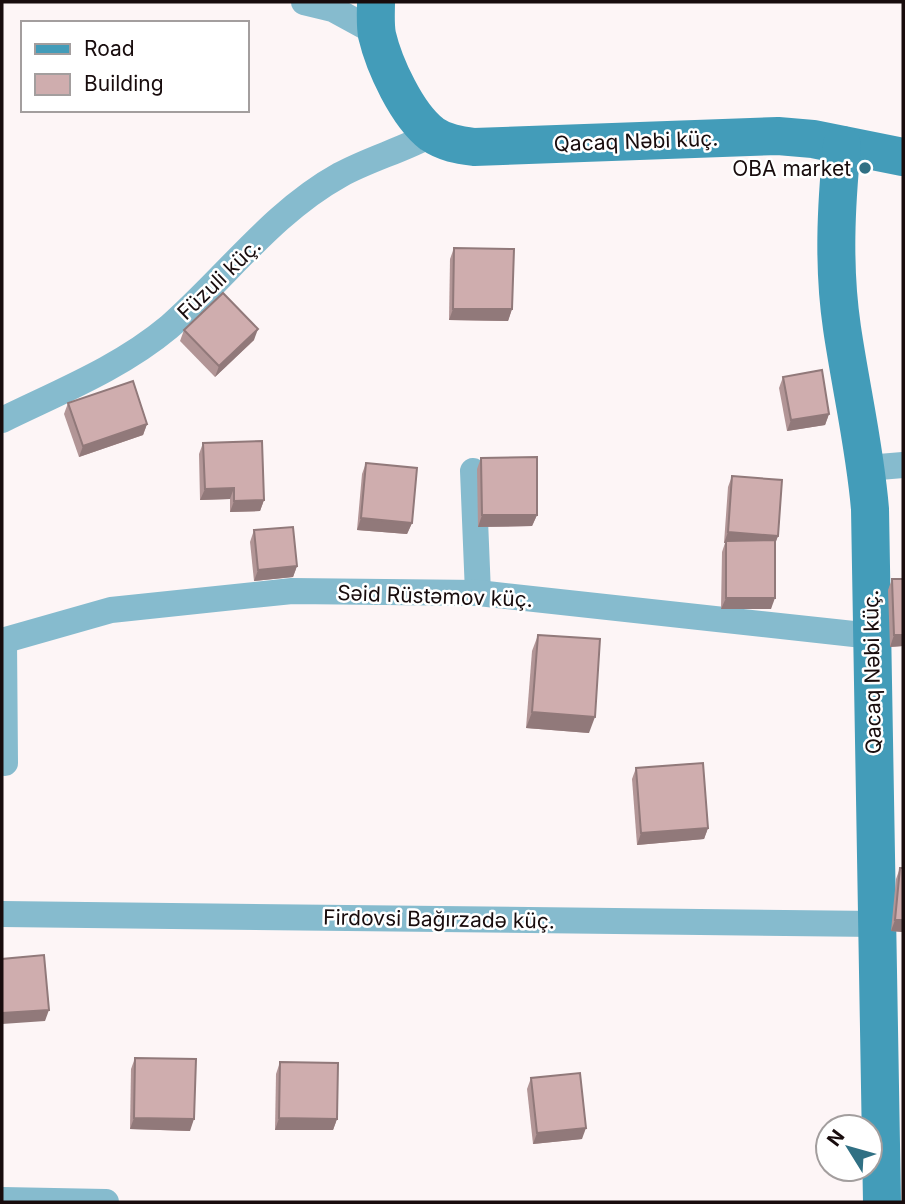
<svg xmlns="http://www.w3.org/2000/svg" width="905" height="1204" font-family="Inter,sans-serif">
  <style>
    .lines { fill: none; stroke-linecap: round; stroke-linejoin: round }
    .street { stroke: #86bbce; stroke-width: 26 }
    .secondary { stroke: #439cb9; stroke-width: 38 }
    .wall { fill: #b29596 }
    .shaded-wall { fill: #91797a }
    .building { fill: #cfadae; stroke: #91797a; stroke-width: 2 }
    .poi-dot { fill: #307084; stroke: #fff; stroke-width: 2.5 }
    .labels { text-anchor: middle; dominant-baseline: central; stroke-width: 5; stroke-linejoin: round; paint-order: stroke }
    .street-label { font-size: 21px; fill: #180c0d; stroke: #fff }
    .poi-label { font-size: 21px; fill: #180c0d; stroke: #fff; text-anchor: end }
  </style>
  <rect width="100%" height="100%" fill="#fdf5f6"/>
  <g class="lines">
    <!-- street -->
    <g class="street">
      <path d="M 304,2 L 333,9 L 377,33"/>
      <path d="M 2,420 C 59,392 120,368 169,327 C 226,277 273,212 340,175 C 369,159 403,150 432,134"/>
      <path d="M 867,468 L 903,465"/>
      <path d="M 473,471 L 478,593"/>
      <path d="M 4,640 L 5,763"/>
      <path d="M 2,641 L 111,610 L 292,591 L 478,593 L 872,636"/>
      <path d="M 2,914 L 876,924"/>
      <path d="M 2,1200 L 106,1202"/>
    </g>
    <!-- secondary -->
    <g class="secondary">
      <path d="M 376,2 C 376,12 375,24 377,35 C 384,65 407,115 432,134 C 445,143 459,145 474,147 L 778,136 L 813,139 L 903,157"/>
      <path d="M 842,145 C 836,207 833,267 842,328 C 851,389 865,448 870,509 L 882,1202"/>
    </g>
  </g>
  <!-- wall -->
  <g class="wall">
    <path d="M 454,248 L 512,309 L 508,321 L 449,320 L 450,259 Z"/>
    <path d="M 184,330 L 254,340 L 215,377 L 180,341 Z"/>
    <path d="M 783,377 L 829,414 L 825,425 L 787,431 L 779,388 Z"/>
    <path d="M 68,403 L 147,424 L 143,435 L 79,457 L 64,414 Z"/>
    <path d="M 203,443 L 264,500 L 260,511 L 230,512 L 230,499 L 200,500 L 199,454 Z"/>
    <path d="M 481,458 L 537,515 L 532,526 L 478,527 L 477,469 Z"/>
    <path d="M 366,463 L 412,523 L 407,534 L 357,530 L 362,474 Z"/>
    <path d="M 732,476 L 778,536 L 775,543 L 771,609 L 721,609 L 722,552 L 725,543 L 724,543 L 728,487 Z"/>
    <path d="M 254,530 L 297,566 L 293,577 L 254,581 L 250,542 Z"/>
    <path d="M 892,579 L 903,646 L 890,647 L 888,590 Z"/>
    <path d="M 538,635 L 589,733 L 526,728 L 532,651 Z"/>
    <path d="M 636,768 L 708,828 L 704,839 L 637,845 L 632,779 Z"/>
    <path d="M 900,868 L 903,932 L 891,931 L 896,879 Z"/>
    <path d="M 135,1058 L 190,1131 L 130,1129 L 131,1069 Z"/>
    <path d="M 280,1062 L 337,1119 L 333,1130 L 275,1130 L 276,1074 Z"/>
    <path d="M 531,1078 L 582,1139 L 533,1144 L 527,1089 Z"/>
  </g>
  <!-- shaded-wall -->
  <g class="shaded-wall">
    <path d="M 453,309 L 512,309 L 508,321 L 449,320 Z"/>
    <path d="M 258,329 L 254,340 L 215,377 L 219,366 Z"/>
    <path d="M 829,414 L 825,425 L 787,431 L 791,420 Z"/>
    <path d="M 147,424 L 143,435 L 79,457 L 83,446 Z"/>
    <path d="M 234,488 L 230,499 L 200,500 L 205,489 Z"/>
    <path d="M 264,500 L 260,511 L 230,512 L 234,501 Z"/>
    <path d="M 482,515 L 537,515 L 532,526 L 478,527 Z"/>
    <path d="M 361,518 L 412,523 L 407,534 L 357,530 Z"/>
    <path d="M 728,532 L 778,536 L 774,547 L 726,541 L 725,543 L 724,543 Z"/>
    <path d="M 297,566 L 293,577 L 254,581 L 258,570 Z"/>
    <path d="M 726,598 L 775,598 L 771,609 L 721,609 Z"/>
    <path d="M 894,635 L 903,635 L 903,646 L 890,647 Z"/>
    <path d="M 532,712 L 595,717 L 589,733 L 526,728 Z"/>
    <path d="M 708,828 L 704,839 L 637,845 L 641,833 Z"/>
    <path d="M 895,920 L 903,920 L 903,932 L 891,931 Z"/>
    <path d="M 49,1010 L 45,1021 L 2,1024 L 2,1013 Z"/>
    <path d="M 134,1118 L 194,1119 L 190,1131 L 130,1129 Z"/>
    <path d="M 279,1118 L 337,1119 L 333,1130 L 275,1130 Z"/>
    <path d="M 586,1128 L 582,1139 L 533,1144 L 537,1133 Z"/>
  </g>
  <!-- building -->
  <g class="building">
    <path d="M 454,248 L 514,249 L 512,309 L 453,309 Z"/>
    <path d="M 223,293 L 258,329 L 219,366 L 184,330 Z"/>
    <path d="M 822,370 L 829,414 L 791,420 L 783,377 Z"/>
    <path d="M 133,381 L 147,424 L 83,446 L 68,403 Z"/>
    <path d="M 262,441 L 264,500 L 234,501 L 234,488 L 205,489 L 203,443 Z"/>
    <path d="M 537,457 L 537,515 L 482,515 L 481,458 Z"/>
    <path d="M 366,463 L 417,468 L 412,523 L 361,518 Z"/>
    <path d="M 732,476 L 782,480 L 778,536 L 728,532 Z"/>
    <path d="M 293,527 L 297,566 L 258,570 L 254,530 Z"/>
    <path d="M 775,540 L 775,598 L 726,598 L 726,541 Z"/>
    <path d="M 892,579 L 903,579 L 903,635 L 894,635 Z"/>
    <path d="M 538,635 L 600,639 L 595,717 L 532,712 Z"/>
    <path d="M 703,763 L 708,828 L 641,833 L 636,768 Z"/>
    <path d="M 900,868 L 903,868 L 903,920 L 895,920 Z"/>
    <path d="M 44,955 L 49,1010 L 2,1013 L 2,959 Z"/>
    <path d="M 135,1058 L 196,1059 L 194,1119 L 134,1118 Z"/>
    <path d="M 280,1062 L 338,1063 L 337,1119 L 279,1118 Z"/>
    <path d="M 580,1073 L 586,1128 L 537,1133 L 531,1078 Z"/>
  </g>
  <!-- markers -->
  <circle class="poi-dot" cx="865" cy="168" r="7"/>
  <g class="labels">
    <!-- street labels -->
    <g class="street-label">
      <text transform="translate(636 141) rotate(-2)">Qacaq Nəbi küç.</text>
      <text transform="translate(219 279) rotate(-44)">Füzuli küç.</text>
      <text transform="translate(435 596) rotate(2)">Səid Rüstəmov küç.</text>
      <text transform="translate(872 672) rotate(-91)">Qacaq Nəbi küç.</text>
      <text transform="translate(439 919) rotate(1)">Firdovsi Bağırzadə küç.</text>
    </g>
    <!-- poi labels -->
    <g class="poi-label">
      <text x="851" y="168">OBA market</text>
    </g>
  </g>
  <!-- border -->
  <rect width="905" height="1204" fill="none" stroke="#180c0d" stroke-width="7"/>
  <!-- legend -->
  <rect x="21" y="21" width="228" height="91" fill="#ffffff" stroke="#a39e9e" stroke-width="2"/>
  <rect x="35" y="44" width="35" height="10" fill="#439cb9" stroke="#a39e9e" stroke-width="2"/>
  <text x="84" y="56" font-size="21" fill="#180c0d">Road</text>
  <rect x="35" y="74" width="35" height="21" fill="#cfadae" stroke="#a39e9e" stroke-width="2"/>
  <text x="84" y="91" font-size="21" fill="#180c0d">Building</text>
  <!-- north arrow -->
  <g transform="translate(849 1148) rotate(307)"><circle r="33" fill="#ffffff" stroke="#a39e9e" stroke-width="2"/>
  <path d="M0-5L12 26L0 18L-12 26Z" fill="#307084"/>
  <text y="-10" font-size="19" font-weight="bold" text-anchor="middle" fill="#180c0d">N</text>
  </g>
</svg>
